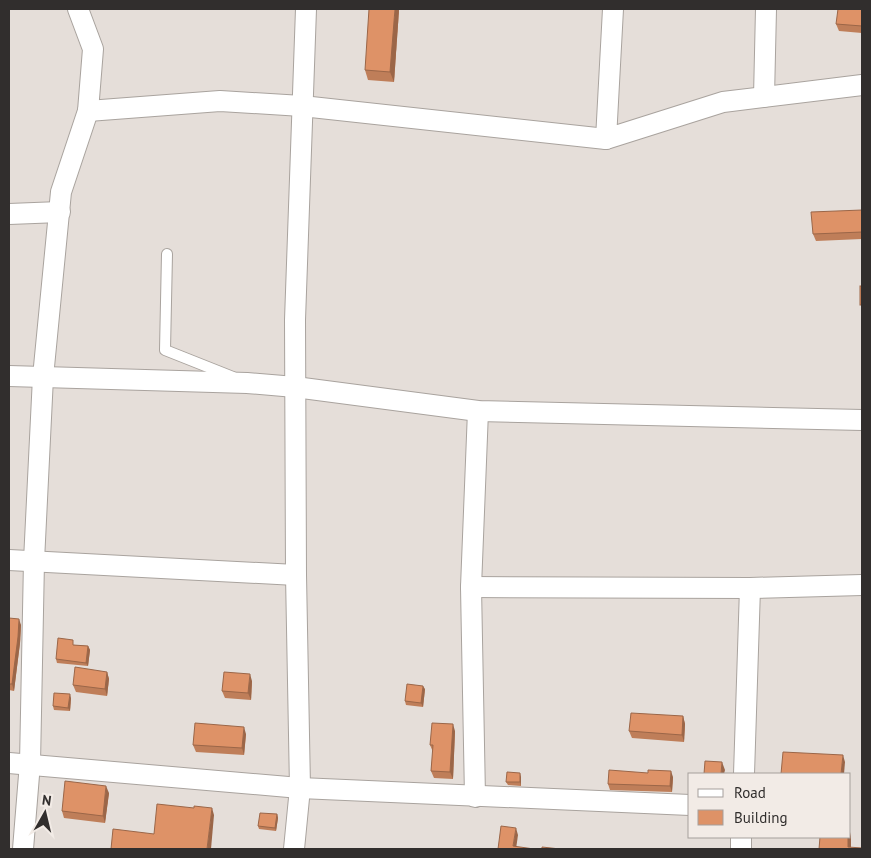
<svg xmlns="http://www.w3.org/2000/svg" width="871" height="858" font-family="'PT Sans',sans-serif">
  <style>
    .lines { fill: none; stroke-linecap: round; stroke-linejoin: round }
    .service-casing { stroke: #a9a39e; stroke-width: 12 }
    .minor-casing { stroke: #a9a39e; stroke-width: 22 }
    .service { stroke: #fff; stroke-width: 10 }
    .minor { stroke: #fff; stroke-width: 20 }
    .wall { fill: #bf7e59 }
    .shaded-wall { fill: #9b6648 }
    .building { fill: #de9267; stroke: #9b6648 }
  </style>
  <rect width="100%" height="100%" fill="#e5ded9"/>
  <g class="lines">
    <!-- service casing -->
    <g class="service-casing">
      <path id="service" d="M 167,254 L 165,350 L 233,377"/>
    </g>
    <!-- minor casing -->
    <g class="minor-casing">
      <g id="minor">
        <path d="M 613,9 L 606,139 L 723,102 L 862,85"/>
        <path d="M 764,97 L 766,9"/>
        <path d="M 88,111 L 220,101 L 302,106 L 606,139"/>
        <path d="M 9,214 L 60,212"/>
        <path d="M 9,376 L 247,383 L 295,387 L 478,411 L 862,420"/>
        <path d="M 9,560 L 296,575"/>
        <path d="M 471,587 L 750,588 L 862,585"/>
        <path d="M 9,763 L 300,788 L 690,805"/>
        <path d="M 744,774 L 750,588"/>
        <path d="M 475,797 L 471,587 L 478,411"/>
        <path d="M 23,849 L 30,763 L 34,561 L 43,377 L 61,192 L 88,111 L 93,49 L 78,9"/>
        <path d="M 294,849 L 300,788 L 296,575 L 295,320 L 306,9"/>
        <path d="M 741,849 L 741,837"/>
      </g>
    </g>
    <!-- service -->
    <use href="#service" class="service"/>
    <!-- minor -->
    <use href="#minor" class="minor"/>
  </g>
  <!-- wall -->
  <g class="wall">
    <path d="M 862,9 L 862,33 L 839,31 L 836,24 Z"/>
    <path d="M 399,10 L 394,82 L 368,80 L 365,70 Z"/>
    <path d="M 862,210 L 862,239 L 816,241 L 813,234 Z"/>
    <path d="M 9,618 L 21,625 L 20,643 L 14,691 L 9,690 Z"/>
    <path d="M 75,644 L 74,645 L 88,646 L 90,650 L 88,666 L 57,663 L 56,659 Z"/>
    <path d="M 107,672 L 109,679 L 107,696 L 76,692 L 73,685 Z"/>
    <path d="M 252,681 L 251,700 L 225,698 L 222,691 Z"/>
    <path d="M 425,689 L 423,707 L 406,705 L 405,701 Z"/>
    <path d="M 71,698 L 70,711 L 54,710 L 53,706 Z"/>
    <path d="M 683,716 L 685,724 L 684,742 L 632,738 L 629,731 Z"/>
    <path d="M 455,731 L 453,779 L 434,778 L 431,771 L 433,752 L 430,745 Z"/>
    <path d="M 246,734 L 244,755 L 196,752 L 193,745 Z"/>
    <path d="M 521,777 L 521,786 L 508,785 L 506,782 Z"/>
    <path d="M 673,777 L 672,792 L 610,790 L 608,784 Z"/>
    <path d="M 109,793 L 105,823 L 64,818 L 62,811 Z"/>
    <path d="M 277,814 L 278,818 L 276,831 L 259,829 L 258,826 Z"/>
  </g>
  <!-- shaded-wall -->
  <g class="shaded-wall">
    <path d="M 395,9 L 399,9 L 399,10 L 394,82 L 390,72 Z"/>
    <path d="M 19,619 L 21,625 L 20,643 L 14,691 L 12,684 Z"/>
    <path d="M 88,646 L 90,650 L 88,666 L 86,663 Z"/>
    <path d="M 107,672 L 109,679 L 107,696 L 105,689 Z"/>
    <path d="M 250,674 L 252,681 L 251,700 L 248,693 Z"/>
    <path d="M 423,686 L 425,689 L 423,707 L 421,703 Z"/>
    <path d="M 70,694 L 71,698 L 70,711 L 68,708 Z"/>
    <path d="M 683,716 L 685,724 L 684,742 L 682,735 Z"/>
    <path d="M 453,724 L 455,731 L 453,779 L 450,772 Z"/>
    <path d="M 244,727 L 246,734 L 244,755 L 242,748 Z"/>
    <path d="M 843,755 L 845,762 L 844,774 L 841,774 Z"/>
    <path d="M 722,762 L 725,770 L 724,774 L 721,774 Z"/>
    <path d="M 671,771 L 673,777 L 672,792 L 670,786 Z"/>
    <path d="M 520,773 L 521,777 L 521,786 L 520,782 Z"/>
    <path d="M 106,786 L 109,793 L 105,823 L 103,816 Z"/>
    <path d="M 212,808 L 214,815 L 211,849 L 207,849 Z"/>
    <path d="M 277,814 L 278,818 L 276,831 L 275,828 Z"/>
    <path d="M 516,828 L 518,835 L 516,849 L 513,846 Z"/>
    <path d="M 850,832 L 851,837 L 851,849 L 848,847 L 848,837 L 850,837 Z"/>
  </g>
  <!-- building -->
  <g class="building">
    <path d="M 369,9 L 395,9 L 390,72 L 365,70 Z"/>
    <path d="M 838,9 L 862,9 L 862,26 L 836,24 Z"/>
    <path d="M 862,210 L 862,232 L 813,234 L 811,212 Z"/>
    <rect x="860" y="286" width="2" height="19"/>
    <path d="M 9,618 L 19,619 L 18,637 L 12,684 L 9,684 Z"/>
    <path d="M 58,638 L 73,640 L 73,645 L 88,646 L 86,663 L 56,659 Z"/>
    <path d="M 75,667 L 107,672 L 105,689 L 73,685 Z"/>
    <path d="M 224,672 L 250,674 L 248,693 L 222,691 Z"/>
    <path d="M 407,684 L 423,686 L 421,703 L 405,701 Z"/>
    <path d="M 54,693 L 70,694 L 68,708 L 53,706 Z"/>
    <path d="M 631,713 L 683,716 L 682,735 L 629,731 Z"/>
    <path d="M 195,723 L 244,727 L 242,748 L 193,745 Z"/>
    <path d="M 432,723 L 453,724 L 450,772 L 431,771 L 433,745 L 430,745 Z"/>
    <path d="M 783,752 L 843,755 L 841,774 L 781,774 Z"/>
    <path d="M 705,761 L 722,762 L 721,774 L 704,774 Z"/>
    <path d="M 609,770 L 648,773 L 648,770 L 671,771 L 670,786 L 608,784 Z"/>
    <path d="M 507,772 L 520,773 L 520,782 L 506,782 Z"/>
    <path d="M 65,781 L 106,786 L 103,816 L 62,811 Z"/>
    <path d="M 157,804 L 194,808 L 194,806 L 212,808 L 207,849 L 111,849 L 113,829 L 154,834 Z"/>
    <path d="M 260,813 L 277,814 L 275,828 L 258,826 Z"/>
    <path d="M 501,826 L 516,828 L 513,846 L 534,849 L 498,849 Z"/>
    <path d="M 820,837 L 848,837 L 848,847 L 862,848 L 862,849 L 819,849 Z"/>
    <path d="M 542,847 L 560,849 L 542,849 Z"/>
  </g>
  <!-- border -->
  <rect width="871" height="858" fill="none" stroke="#312e2d" stroke-width="20"/>
  <!-- legend -->
  <rect x="688" y="773" width="162" height="65" fill="#f2ebe6" stroke="#a59f9c"/>
  <rect x="698" y="789" width="25" height="8" fill="#ffffff" stroke="#a59f9c"/>
  <text x="734" y="798" font-size="15" fill="#312e2d">Road</text>
  <rect x="698" y="810" width="25" height="15" fill="#de9267" stroke="#a59f9c"/>
  <text x="734" y="823" font-size="15" fill="#312e2d">Building</text>
  <!-- north arrow -->
  <g transform="translate(45 813) rotate(8)" stroke="#f2ebe6" stroke-width="4" paint-order="stroke">
  <path d="M0-4L9 19L0 12L-9 19Z" fill="#312e2d"/>
  <text y="-8" font-size="14" font-weight="bold" text-anchor="middle" fill="#312e2d">N</text>
  </g>
</svg>
